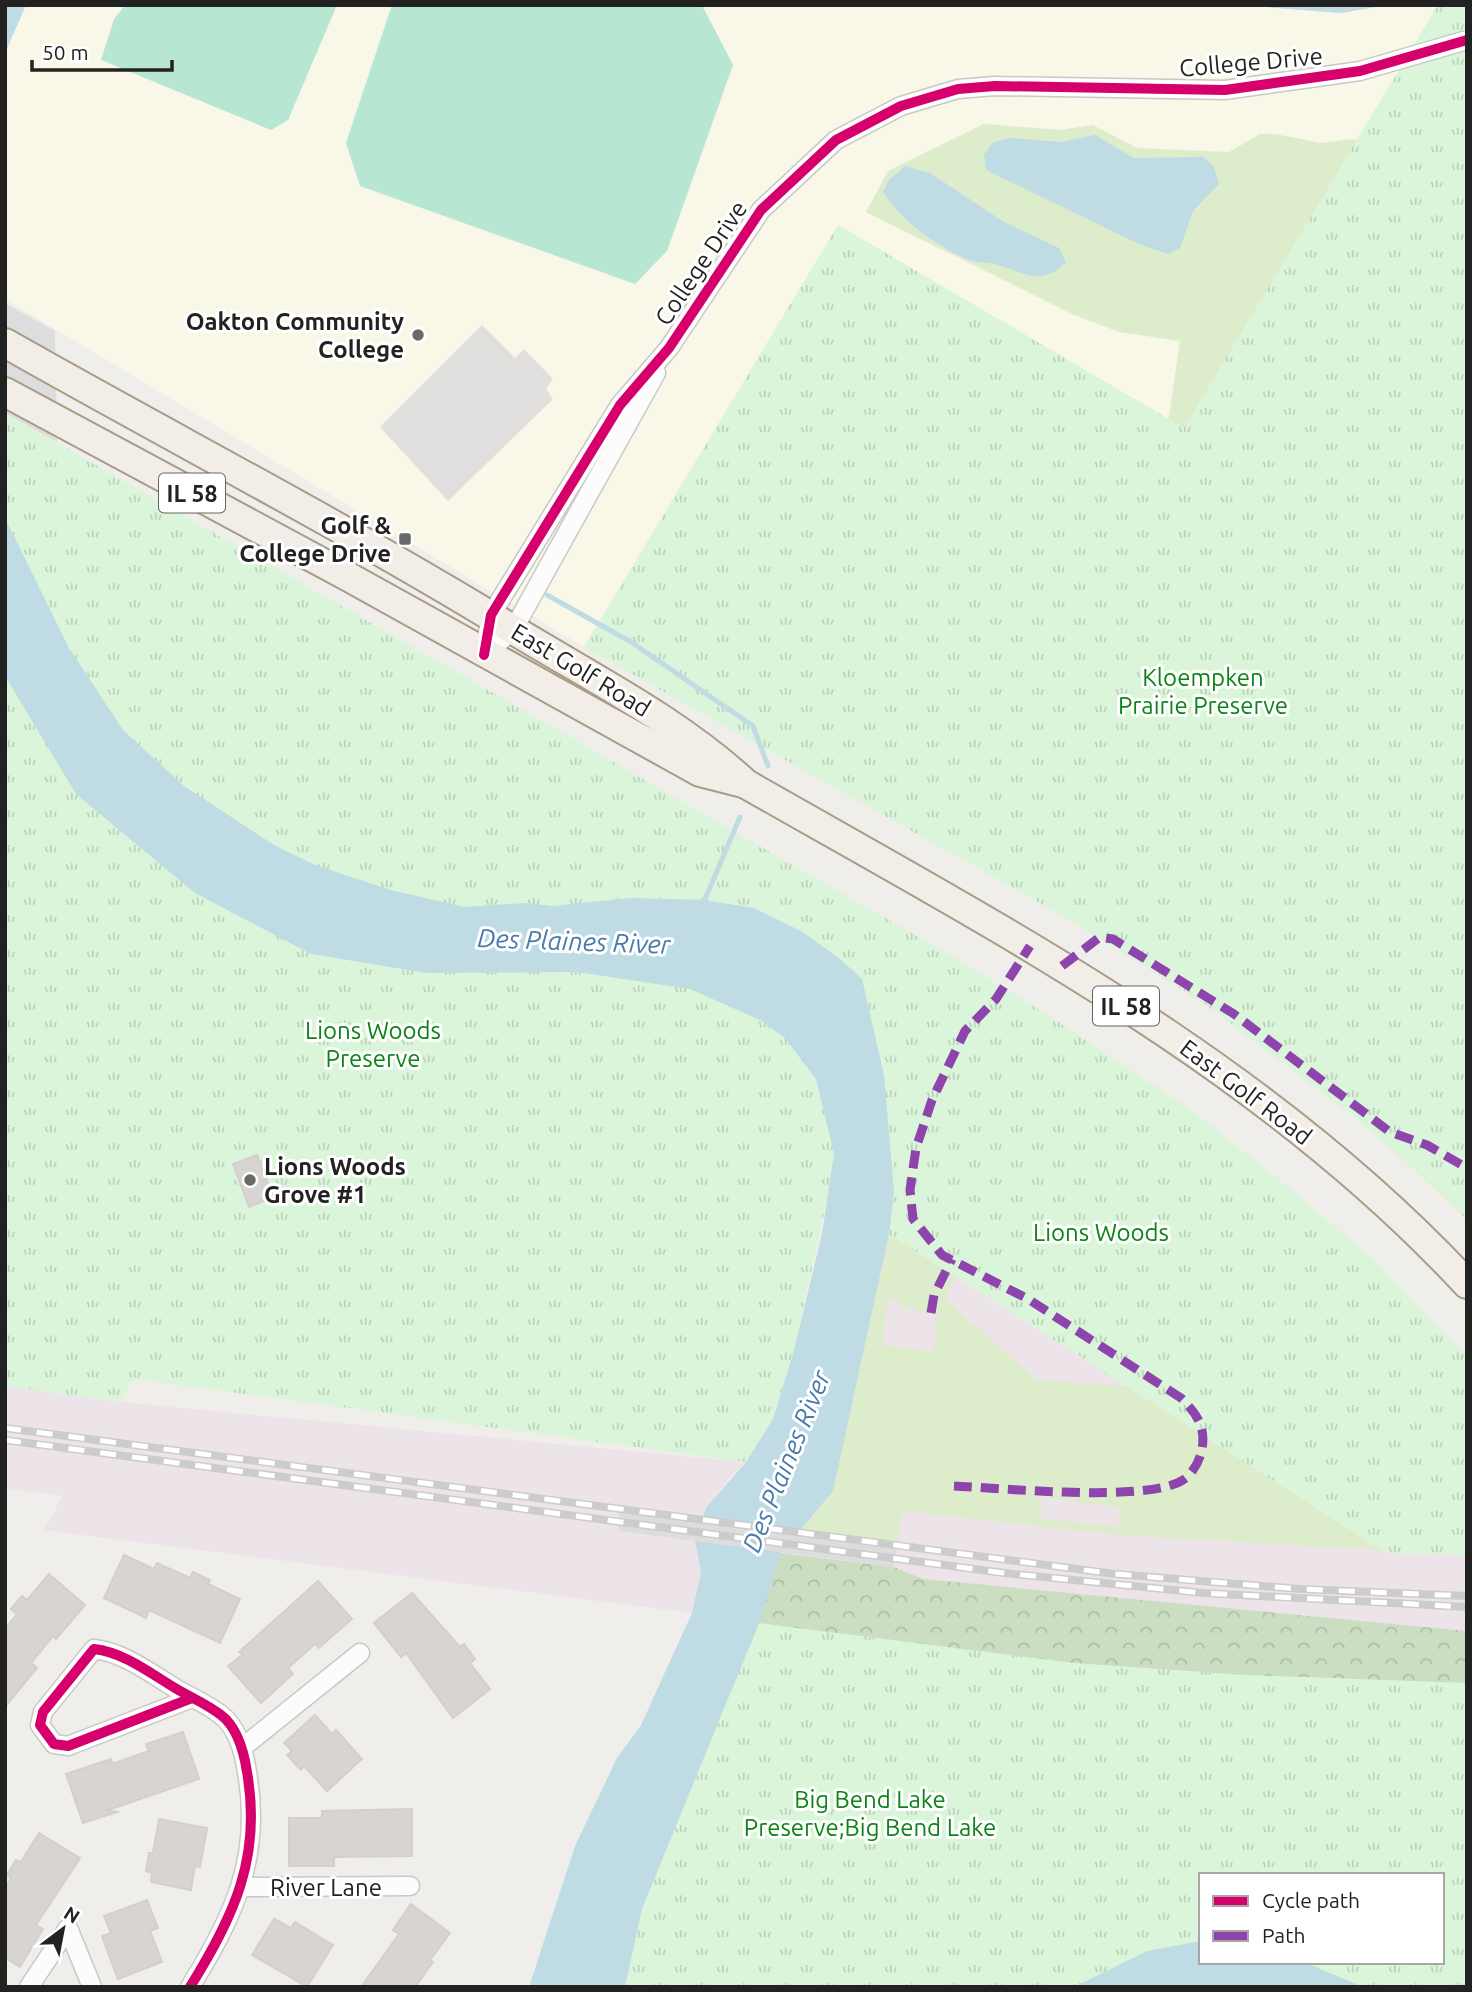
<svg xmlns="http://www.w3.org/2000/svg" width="1472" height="1992" font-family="Ubuntu,sans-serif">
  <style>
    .industrial { fill: #ede4e9 }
    .education { fill: #f8f7e8 }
    .grass { fill: #ddeccb; fill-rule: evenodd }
    .forest { fill: url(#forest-crowns) }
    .park { fill: url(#park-tufts); fill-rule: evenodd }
    .pitch { fill: #b7e6d2 }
    .parking { fill: #e0dfde }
    .water { fill: #bfdbe3 }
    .pier { fill: #dedddd }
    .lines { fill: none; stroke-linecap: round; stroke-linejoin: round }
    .stream { stroke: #bfdbe3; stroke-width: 5 }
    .building { fill: #d7d4d2; stroke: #d3d0cc; stroke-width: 2 }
    .minor-casing { stroke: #c9c8c7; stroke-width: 21 }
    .primary-casing { stroke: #a79c86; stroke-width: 32 }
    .minor { stroke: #fdfcfc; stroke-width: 18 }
    .primary { stroke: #f3ede7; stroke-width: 28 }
    .rail-casing { stroke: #ccc; stroke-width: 8 }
    .rail { stroke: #fff; stroke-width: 5; stroke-dasharray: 16; stroke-linecap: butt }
    .quiet { stroke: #8e44ad; stroke-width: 9; stroke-dasharray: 18 9; stroke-linecap: butt }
    .cycleway-casing { stroke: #fff; stroke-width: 15 }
    .cycleway { stroke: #d6006c; stroke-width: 10 }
    .poi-dot { fill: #6a6968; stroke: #fff; stroke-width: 2.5 }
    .labels { text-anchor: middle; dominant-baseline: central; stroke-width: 6; stroke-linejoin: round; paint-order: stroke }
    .shield { fill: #fff; stroke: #646464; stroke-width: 2 }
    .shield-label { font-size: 23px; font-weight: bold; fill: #222 }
    .street-label { font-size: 24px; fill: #222; stroke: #fff }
    .poi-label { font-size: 24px; font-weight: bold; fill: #222; stroke: #fff; text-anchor: end }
    .park-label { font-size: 24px; fill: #0c8416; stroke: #fff }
    .water-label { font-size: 26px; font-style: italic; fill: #4a7aab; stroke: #fff }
  </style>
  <defs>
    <pattern id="forest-crowns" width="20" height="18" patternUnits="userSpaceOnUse" patternTransform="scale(1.75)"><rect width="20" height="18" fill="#cbdec1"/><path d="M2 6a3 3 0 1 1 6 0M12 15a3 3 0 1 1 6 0" fill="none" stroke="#aebea6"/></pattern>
    <pattern id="park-tufts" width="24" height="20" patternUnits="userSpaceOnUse" patternTransform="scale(1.75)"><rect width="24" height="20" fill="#daf5da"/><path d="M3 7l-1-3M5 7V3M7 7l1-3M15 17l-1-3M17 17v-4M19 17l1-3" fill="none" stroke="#bbd2bb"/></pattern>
  </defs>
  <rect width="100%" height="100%" fill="#f0eeeb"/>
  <!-- industrial -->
  <g class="industrial">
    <path d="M 889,1234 L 1386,1553 L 1467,1555 L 1467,1683 L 781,1553 L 894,1566 L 897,1542 L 801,1530 L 833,1491 Z"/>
    <path d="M 5,1386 L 121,1402 L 746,1462 L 729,1478 L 704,1515 L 620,1506 L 617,1531 L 695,1541 L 701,1572 L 692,1613 L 43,1530 L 63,1496 L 5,1488 Z"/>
  </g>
  <!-- education -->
  <path class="education" d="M 26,5 L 1239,5 L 1341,13 L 1387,5 L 1438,5 L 1184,428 L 838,225 L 584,647 L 5,299 L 5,53 Z"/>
  <!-- grass -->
  <g class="grass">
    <path d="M 984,124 L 1060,130 L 1093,125 L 1137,148 L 1229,152 L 1260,134 L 1275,134 L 1321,143 L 1352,139 L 1384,150 L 1467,1220 C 1356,1108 1227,1013 1092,933 L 1180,341 L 1119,332 L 1072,314 L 866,212 L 888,171 Z"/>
    <path d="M 889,1234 L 954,1275 L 946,1300 L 1037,1380 L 1467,1410 L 1467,1555 L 1117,1535 L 903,1511 L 898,1542 L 801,1530 L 833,1491 ZM 888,1299 L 900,1300 L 899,1308 L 938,1314 L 933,1352 L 882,1345 ZM 1042,1497 L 1119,1507 L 1118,1527 L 1040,1518 Z"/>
  </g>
  <!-- forest -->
  <path class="forest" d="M 781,1553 L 894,1567 L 923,1579 L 1467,1631 L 1467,1987 L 1442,1962 L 1442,1875 L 1201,1875 L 625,1987 Z"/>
  <!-- park -->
  <g class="park">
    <path d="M 1438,5 L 1467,5 L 1467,1220 L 1426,1179 L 1350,1114 L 1201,1001 L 1061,915 L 584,647 L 838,225 L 1184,428 Z"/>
    <path d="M 5,413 L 962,962 L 1057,1021 L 1191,1110 L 1281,1181 L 1374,1260 L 1467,1356 L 1467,1555 L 1386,1553 L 828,1195 L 793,1354 L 773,1419 L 746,1462 L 134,1379 L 121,1402 L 5,1386 Z"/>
    <path d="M 759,1623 L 1074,1663 L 1246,1675 L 1467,1683 L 1467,1987 L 625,1987 L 642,1909 ZM 1201,1875 L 1442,1875 L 1442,1962 L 1201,1962 Z"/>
  </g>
  <!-- pitch -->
  <g class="pitch">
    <path d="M 125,5 L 337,5 L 288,120 L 271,130 L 101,60 L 114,19 Z"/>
    <path d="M 392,5 L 702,5 L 733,65 L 667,251 L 635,284 L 360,186 L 346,143 Z"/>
  </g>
  <!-- parking -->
  <path class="parking" d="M 482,325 L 515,358 L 524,349 L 553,379 L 546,389 L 553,399 L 448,501 L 380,427 Z"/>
  <!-- water -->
  <g class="water">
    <path d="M 5,5 L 26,5 L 5,53 Z"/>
    <path d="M 1239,5 L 1387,5 L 1341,13 Z"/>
    <path d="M 1095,135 L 1134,158 L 1203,157 L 1214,167 L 1219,184 L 1193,211 L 1180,248 L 1168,254 L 1139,244 L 986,170 L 984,155 L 992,143 L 1009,138 L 1061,142 Z"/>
    <path d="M 905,166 L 930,173 L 1004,222 L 1059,248 L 1066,262 C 1042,287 1026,273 998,265 C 988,262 975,263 966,259 C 936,245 900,220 883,192 L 889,180 Z"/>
    <path d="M 5,518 L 69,648 L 123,730 L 184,786 L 274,845 L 315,865 L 391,890 L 464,907 L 526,903 L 552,906 L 631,898 L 704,900 L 754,908 L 801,931 L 839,958 L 862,979 L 884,1075 L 894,1192 L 889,1234 L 833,1491 L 781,1553 L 759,1623 L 642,1909 L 625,1987 L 529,1987 L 575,1846 L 617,1758 L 641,1725 L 692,1613 L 701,1572 L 695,1541 L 706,1508 L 746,1462 L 773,1419 L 793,1354 L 822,1234 L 834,1154 L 816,1079 L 785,1038 L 760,1020 L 690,989 L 577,972 L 427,973 L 311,954 L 195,893 L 76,794 L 5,676 Z"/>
    <path d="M 1201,1941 L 1201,1962 L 1303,1962 L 1364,1987 L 1074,1987 L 1147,1951 Z"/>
  </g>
  <!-- pier -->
  <g class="pier">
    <path d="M 5,303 L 55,331 L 57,442 L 5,413 Z"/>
    <path d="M 620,1506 L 898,1542 L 894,1567 L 617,1531 Z"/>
  </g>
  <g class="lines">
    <!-- stream -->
    <g class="stream">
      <path d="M 547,595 L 631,642 L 753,726 L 768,766"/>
      <path d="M 703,904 L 740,817"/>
    </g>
  </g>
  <!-- building -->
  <g class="building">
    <path d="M 257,1155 L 273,1197 L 249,1207 L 233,1164 Z"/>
    <path d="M 124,1555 L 154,1569 L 157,1563 L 190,1578 L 193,1572 L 210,1580 L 208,1584 L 240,1599 L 220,1643 L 149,1610 L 146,1618 L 104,1598 Z"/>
    <path d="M 49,1574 L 85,1605 L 56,1639 L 53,1636 L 31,1663 L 37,1668 L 5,1707 L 5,1629 L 17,1614 L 11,1609 L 22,1596 L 27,1600 Z"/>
    <path d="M 318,1581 L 352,1619 L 319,1648 L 315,1644 L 288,1668 L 293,1674 L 261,1703 L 228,1666 L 243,1654 L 239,1652 Z"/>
    <path d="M 412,1593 L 460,1647 L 464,1644 L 475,1659 L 470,1663 L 490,1689 L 453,1718 L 406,1653 L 401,1657 L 374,1623 Z"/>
    <path d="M 315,1715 L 332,1734 L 336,1730 L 362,1759 L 327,1791 L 304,1766 L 301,1770 L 287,1755 L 292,1751 L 284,1743 Z"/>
    <path d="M 183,1732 L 199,1779 L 108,1810 L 117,1812 L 83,1823 L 66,1774 L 111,1759 L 112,1764 L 149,1751 L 146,1744 Z"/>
    <path d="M 412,1809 L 412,1856 L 334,1857 L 334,1866 L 289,1866 L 289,1818 L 322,1818 L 322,1811 Z"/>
    <path d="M 159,1819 L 207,1828 L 200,1867 L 195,1866 L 191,1890 L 151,1882 L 152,1873 L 146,1871 L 149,1853 L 153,1853 Z"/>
    <path d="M 39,1833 L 80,1858 L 36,1925 L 43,1929 L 20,1967 L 5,1958 L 5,1888 L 11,1878 L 7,1875 L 16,1860 L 21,1862 Z"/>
    <path d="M 147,1900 L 158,1928 L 150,1931 L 162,1962 L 118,1979 L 102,1936 L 111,1933 L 104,1916 Z"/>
    <path d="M 411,1904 L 450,1933 L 430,1960 L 433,1962 L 415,1987 L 361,1987 L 399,1934 L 393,1930 Z"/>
    <path d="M 274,1919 L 291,1928 L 295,1922 L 333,1945 L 307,1987 L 252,1955 Z"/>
  </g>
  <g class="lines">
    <!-- minor casing -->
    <g class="minor-casing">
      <g id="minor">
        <path d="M 484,655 L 491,615 L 620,405 L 669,348 L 761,210 L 836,140 L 901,106 L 958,89 L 995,86 L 1225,90 L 1360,71 L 1467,40"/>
        <path d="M 484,655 L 513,630 L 656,373"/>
        <path d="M 243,1747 L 360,1653"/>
        <path d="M 243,1887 L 410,1886"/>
        <path d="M 29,1987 L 68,1928 L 92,1987"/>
        <path d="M 190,1987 C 234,1916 262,1857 247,1772 C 244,1752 238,1728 221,1715 C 207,1704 190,1697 175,1688 C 150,1673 123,1652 94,1649 L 43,1712 L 40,1725 L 54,1744 L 68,1746 L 192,1698"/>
      </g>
    </g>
    <!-- primary casing -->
    <g class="primary-casing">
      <g id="primary">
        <path d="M 5,343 C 174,439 347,528 512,629 C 592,678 677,720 746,784 C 1000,929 1265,1066 1467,1284"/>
        <path d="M 5,392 L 347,576 L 700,772 L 743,783"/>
      </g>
    </g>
    <!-- minor -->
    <use href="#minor" class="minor"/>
    <!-- primary -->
    <use href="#primary" class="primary"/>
    <!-- rail casing -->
    <g class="rail-casing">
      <g id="rail">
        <path d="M 5,1428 L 1115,1574 L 1300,1589 L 1467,1596"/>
        <path d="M 5,1440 L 1004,1573 L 1203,1593 L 1467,1607"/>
      </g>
    </g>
    <!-- rail -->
    <use href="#rail" class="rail"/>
    <!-- quiet -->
    <g class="quiet">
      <path d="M 1062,966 L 1100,937 L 1113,939 L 1234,1014 L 1390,1132 L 1427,1145 L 1467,1168"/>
      <path d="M 931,1313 L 934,1295 L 952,1259"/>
      <path d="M 954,1486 C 1003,1488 1147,1503 1183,1480 C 1193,1474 1200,1460 1202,1449 C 1206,1426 1196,1413 1181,1398 L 1028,1299 L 942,1255 L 913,1219 L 910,1190 L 916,1148 L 932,1100 L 965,1031 L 996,999 L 1030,946"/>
    </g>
    <!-- cycleway casing -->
    <g class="cycleway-casing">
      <g id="cycleway">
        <path d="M 484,655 L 491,615 L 620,405 L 669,348 L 761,210 L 836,140 L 901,106 L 958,89 L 995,86 L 1225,90 L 1360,71 L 1467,40"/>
        <path d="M 190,1987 C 234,1916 262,1857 247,1772 C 244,1752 238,1728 221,1715 C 207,1704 190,1697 175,1688 C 150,1673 123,1652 94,1649 L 43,1712 L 40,1725 L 54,1744 L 68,1746 L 192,1698"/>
      </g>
    </g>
    <!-- cycleway -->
    <use href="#cycleway" class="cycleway"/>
  </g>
  <!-- markers -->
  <g class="poi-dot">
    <circle cx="418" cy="335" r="7"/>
    <rect x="398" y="532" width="14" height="14" rx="3.5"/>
    <circle cx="250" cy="1180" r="7"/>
  </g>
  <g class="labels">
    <!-- shield labels -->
    <g class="shield">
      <rect x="159" y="473.5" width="66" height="39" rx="5"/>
      <rect x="1093" y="986.5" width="66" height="39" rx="5"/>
    </g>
    <g class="shield-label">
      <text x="192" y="493">IL 58</text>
      <text x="1126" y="1006">IL 58</text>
    </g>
    <!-- street labels -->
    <g class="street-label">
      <text transform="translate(1251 62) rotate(-5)">College Drive</text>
      <text transform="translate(701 263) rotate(-56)">College Drive</text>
      <text transform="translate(581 670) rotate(31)">East Golf Road</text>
      <text transform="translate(1246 1092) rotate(37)">East Golf Road</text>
      <text x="326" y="1887">River Lane</text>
    </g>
    <!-- poi labels -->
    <g class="poi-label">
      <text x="404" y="321">Oakton Community<tspan x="404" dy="28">College</tspan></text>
      <text x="391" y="525">Golf &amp;<tspan x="391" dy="28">College Drive</tspan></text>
      <text x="264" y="1166" text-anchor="start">Lions Woods<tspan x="264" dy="28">Grove #1</tspan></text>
    </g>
    <!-- park labels -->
    <g class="park-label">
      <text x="1203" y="677">Kloempken<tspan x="1203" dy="28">Prairie Preserve</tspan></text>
      <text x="373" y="1030">Lions Woods<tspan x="373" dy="28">Preserve</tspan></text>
      <text x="1101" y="1232">Lions Woods</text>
      <text x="870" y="1799">Big Bend Lake<tspan x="870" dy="28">Preserve;Big Bend Lake</tspan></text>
    </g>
    <!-- water labels -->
    <g class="water-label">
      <text transform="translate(574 941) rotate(2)">Des Plaines River</text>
      <text transform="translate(786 1461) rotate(-68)">Des Plaines River</text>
    </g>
  </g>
  <!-- border -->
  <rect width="1472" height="1992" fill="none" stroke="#222222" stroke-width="14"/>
  <!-- legend -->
  <rect x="1199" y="1873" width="245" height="91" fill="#ffffff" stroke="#a7a7a7" stroke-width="2"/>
  <rect x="1213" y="1896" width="35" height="10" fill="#d6006c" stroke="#a7a7a7" stroke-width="2"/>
  <text x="1262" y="1908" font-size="21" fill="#222222">Cycle path</text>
  <rect x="1213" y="1931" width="35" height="10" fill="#8e44ad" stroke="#a7a7a7" stroke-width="2"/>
  <text x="1262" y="1943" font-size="21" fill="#222222">Path</text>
  <!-- north arrow -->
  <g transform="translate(63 1929) rotate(32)" stroke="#ffffff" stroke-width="5" paint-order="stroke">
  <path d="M0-5L12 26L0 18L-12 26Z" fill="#222222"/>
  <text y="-10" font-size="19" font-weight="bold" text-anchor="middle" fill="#222222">N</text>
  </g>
  <!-- scale -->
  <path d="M32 60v10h140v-10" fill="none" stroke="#222222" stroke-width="3.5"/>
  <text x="42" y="60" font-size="21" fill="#222222" stroke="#ffffff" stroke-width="5" paint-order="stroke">50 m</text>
</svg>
